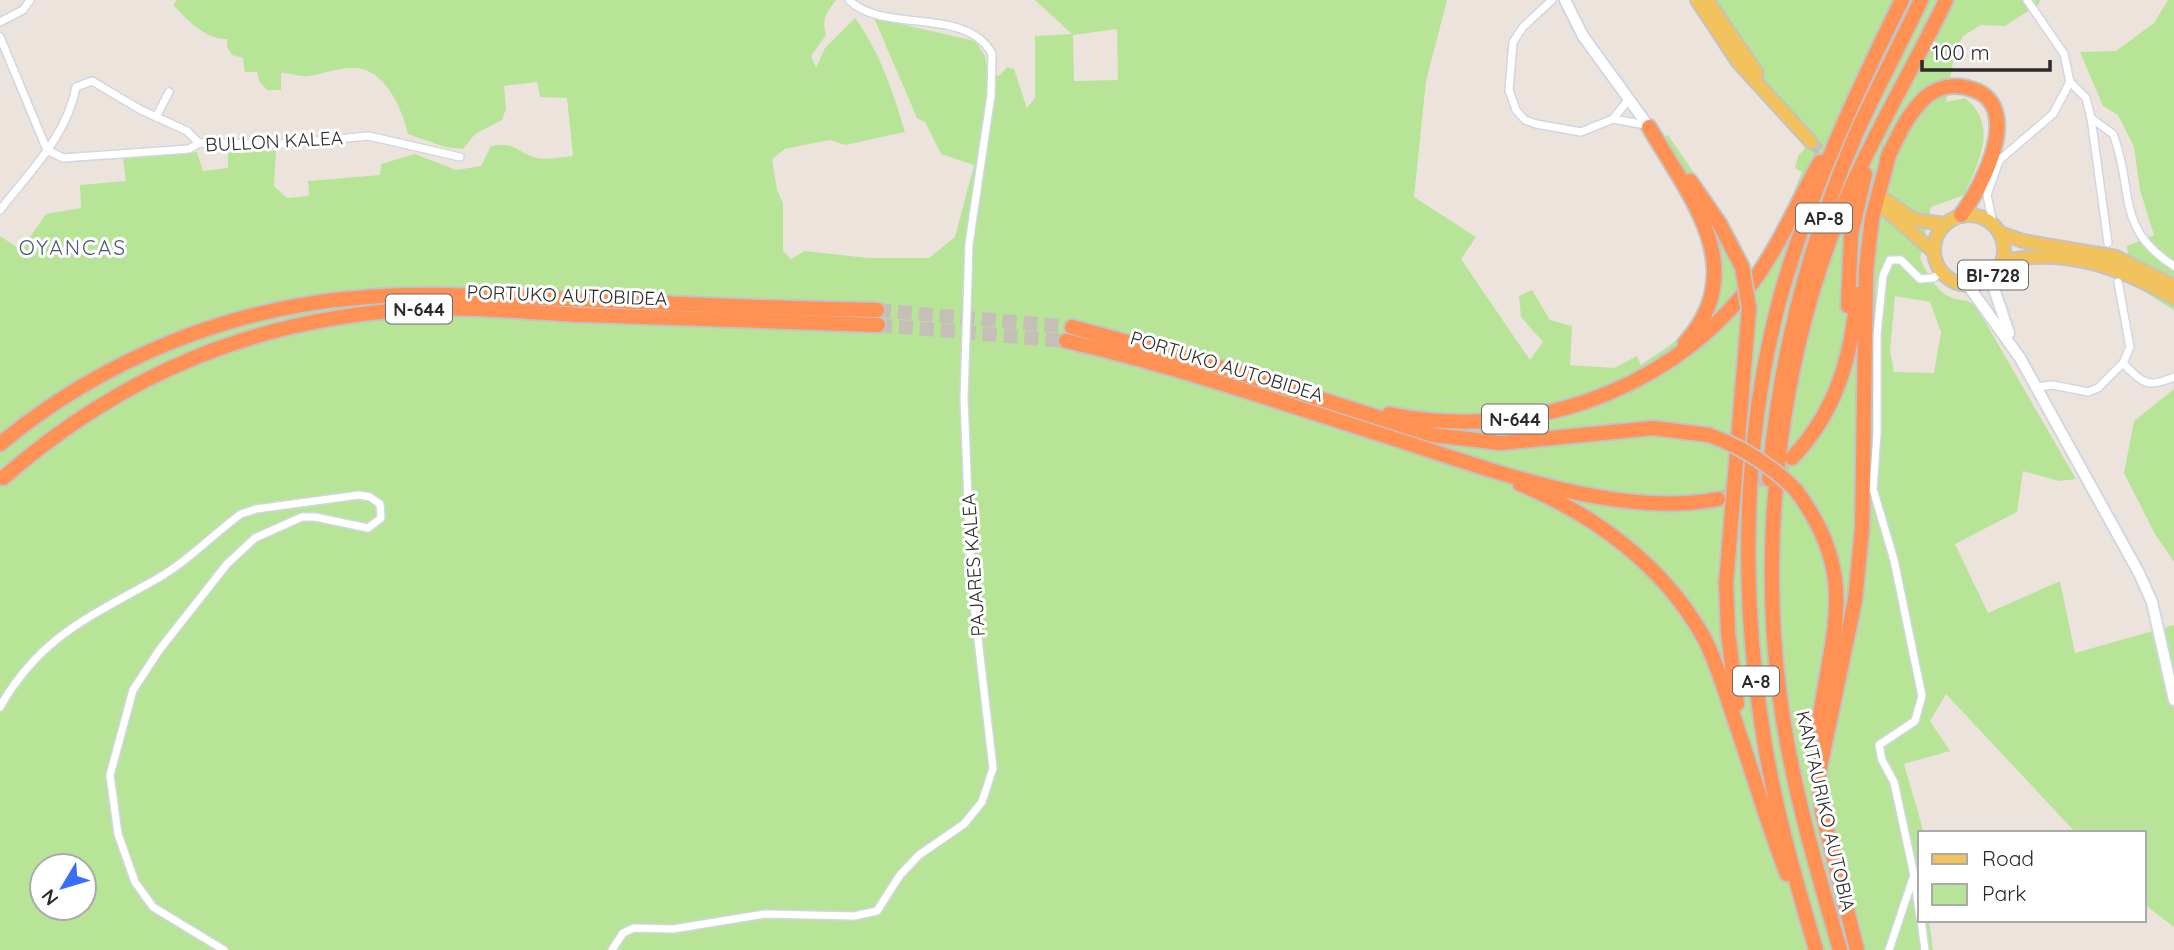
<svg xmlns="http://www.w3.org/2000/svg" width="2174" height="950" font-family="Quicksand,sans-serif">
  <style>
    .green { fill: #b8e498; fill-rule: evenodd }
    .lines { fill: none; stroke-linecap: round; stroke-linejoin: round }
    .primary-tunnel { stroke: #c5bfb8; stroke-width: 12; stroke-dasharray: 12 6; stroke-linecap: butt }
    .highway-tunnel { stroke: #c5bfb8; stroke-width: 14; stroke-dasharray: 14 7; stroke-linecap: butt }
    .street-casing { stroke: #d1d6e3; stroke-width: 10 }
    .secondary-casing { stroke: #d1d6e3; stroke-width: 14 }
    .primary-casing { stroke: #c3c3c3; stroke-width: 16 }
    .highway-casing { stroke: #c3c3c3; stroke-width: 18 }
    .street { stroke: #fff; stroke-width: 7 }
    .secondary { stroke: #fff; stroke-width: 10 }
    .primary { stroke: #f2c35c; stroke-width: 12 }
    .highway { stroke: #ff9154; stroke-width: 14 }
    .highway-bridge-casing { stroke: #c3c3c3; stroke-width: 18; stroke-linecap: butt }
    .highway-bridge { stroke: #ff9154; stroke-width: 14 }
    .labels { text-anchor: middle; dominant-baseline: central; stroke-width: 6; stroke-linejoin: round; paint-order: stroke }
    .shield { fill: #fff; stroke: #6a6a6a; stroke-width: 2 }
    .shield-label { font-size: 18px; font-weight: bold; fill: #2a2a2a }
    .street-label { font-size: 19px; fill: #2a2a2a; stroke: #fff }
    .neighbourhood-label { font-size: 21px; letter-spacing: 2px; fill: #4a577b; stroke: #fff }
  </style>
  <rect width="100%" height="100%" fill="#ece4dc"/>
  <!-- green -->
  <g class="green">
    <path d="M 177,0 L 836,0 C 827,12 821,19 826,35 L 811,56 L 816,68 L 825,48 L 855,18 C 879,50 894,94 905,132 L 845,145 L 830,140 L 813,143 L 785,149 L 772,159 L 777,190 L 783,203 L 783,251 L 791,259 L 805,251 L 868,258 L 929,258 L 955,237 L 974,165 L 941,154 L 925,122 L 917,118 L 874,18 L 975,41 L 985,56 L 987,70 L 999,76 L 1007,67 L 1014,69 L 1027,108 L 1035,98 L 1035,36 L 1072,34 L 1035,0 L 1447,0 L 1426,81 L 1414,197 L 1476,237 L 1461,259 L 1530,360 L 1543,342 L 1521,317 L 1519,296 L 1532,290 L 1550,320 L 1572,326 L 1570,365 L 1614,368 L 1637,356 L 1641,365 C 1655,355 1672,346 1684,332 C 1739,273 1685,200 1653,145 L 1668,135 L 1732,228 L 1751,270 L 1783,218 L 1802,172 L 1795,168 L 1798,156 L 1806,147 L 1755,89 L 1695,0 L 2040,0 L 2039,4 L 2005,26 L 1981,25 L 1963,36 L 1955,51 L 1946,102 L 1965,98 C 1999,125 1979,162 1964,195 L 1931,207 L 1920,258 C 1927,274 1938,295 1956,299 C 1966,301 1968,300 1976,306 L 2076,479 L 2059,481 L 2023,471 L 2017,512 L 1955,544 L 1988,613 L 2060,581 L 2075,653 L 2174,625 L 2174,927 L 2144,904 L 2144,833 L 2076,833 L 1946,694 L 1930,721 L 1950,751 L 1904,764 L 1924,833 L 1920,833 L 1920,920 L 1929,920 L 1933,950 L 0,950 L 0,236 L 21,250 L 46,214 L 81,208 L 80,185 L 126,181 L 123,159 L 197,152 L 203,171 L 228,168 L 228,150 L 276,151 L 274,186 L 287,198 L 309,196 L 308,181 L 380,175 L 381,164 L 415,154 L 456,170 L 481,166 L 491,146 C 514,142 515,150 533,157 C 544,161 562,157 573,156 L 567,98 L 540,97 L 537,82 L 504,86 L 506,109 L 502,120 L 475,134 L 463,149 L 445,147 L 408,134 C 402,108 384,66 352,68 C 337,68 323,74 309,76 C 300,77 290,73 281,73 L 281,90 L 267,90 L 259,81 L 257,72 L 245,72 L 243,58 L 232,55 L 227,47 L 227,39 C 205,40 187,19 173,5 ZM 1117,29 L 1118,80 L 1074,81 L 1073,35 ZM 1895,296 L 1930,302 L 1941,332 L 1934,373 L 1894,372 L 1890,351 ZM 42,866 L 84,866 L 84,908 L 42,908 Z"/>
    <path d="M 2168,0 L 2174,0 L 2174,310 L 2130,283 L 2127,246 L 2154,235 L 2140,190 L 2134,147 L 2118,115 L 2103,106 L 2080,52 L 2116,51 L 2154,23 Z"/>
    <path d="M 2174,389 L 2174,562 L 2155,534 L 2124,473 L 2134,421 Z"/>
  </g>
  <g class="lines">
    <!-- primary-tunnel -->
    <path class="primary-tunnel" d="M 1811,142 L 1883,208"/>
    <!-- highway-tunnel -->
    <g class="highway-tunnel">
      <path d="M 877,310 L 1072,327"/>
      <path d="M 878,325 L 1066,341"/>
      <path d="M 1718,499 L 1755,483 L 1792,458"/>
    </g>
    <!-- street casing -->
    <g class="street-casing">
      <g id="street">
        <path d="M 1552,0 L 1523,27 L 1513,42 L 1509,90 L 1516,110 L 1525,120 L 1536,124 L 1581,132 L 1613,119 L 1629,99"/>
        <path d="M 0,22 L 23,10 L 30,0"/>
        <path d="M 0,37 L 47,150"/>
        <path d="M 2070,82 L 2086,98 L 2091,118 L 2108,243"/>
        <path d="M 156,117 L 169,92"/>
        <path d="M 2091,118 L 2113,134 C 2135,190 2114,228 2174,266"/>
        <path d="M 1613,119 L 1646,125"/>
        <path d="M 47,150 L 63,158 L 189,149 L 199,143 L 280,144 L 369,136 L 460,157"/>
        <path d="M 1990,168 L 2053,114 L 2070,82 L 2064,54 L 2027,0"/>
        <path d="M 0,210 C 30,171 67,136 76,87 L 92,81 L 141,110 L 187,131 L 199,143"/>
        <path d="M 1993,224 L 1987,195 L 1999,161"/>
        <path d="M 2123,363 C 2143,383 2146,389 2174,377"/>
        <path d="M 2037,387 L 2053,385 L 2088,392 L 2098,388 L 2123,363 L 2130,347 L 2118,282"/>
        <path d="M 0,707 C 41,635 92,616 160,577 C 190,560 214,533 241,514 L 256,509 L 359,495 L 370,497 L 380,504 L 381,518 L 368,528 L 315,517 L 302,517 L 255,538 L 227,564 L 160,649 L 133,690 L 110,775 L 118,834 L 135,882 L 153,907 L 224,950"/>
        <path d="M 1914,876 L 1920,917"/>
        <path d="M 1921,920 L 1925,950"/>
        <path d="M 612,950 L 623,933 L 634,928 L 673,929 L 765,914 L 854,916 L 877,911 L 900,875 L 919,855 L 964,824 L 982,802 L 993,768 L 971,579 L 964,398 L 969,244 L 991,95 L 992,54 C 967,6 883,34 849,0"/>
        <path d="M 1889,950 L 1914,875 L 1894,782 L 1882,760 L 1879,745 L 1915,721 L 1922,696 L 1894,560 L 1873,489 L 1877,434 L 1877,334 L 1883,276 L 1890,260 L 1901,260 L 1920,279 L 1933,278 L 1942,272"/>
      </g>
    </g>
    <!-- secondary casing -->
    <g class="secondary-casing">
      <g id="secondary">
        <path d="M 1565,0 L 1583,36 L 1649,127"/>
        <path d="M 1990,277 L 2009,333"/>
        <path d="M 1967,284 L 2020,358 L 2139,573 L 2152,602 L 2174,700"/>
      </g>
    </g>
    <!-- primary casing -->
    <g class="primary-casing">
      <g id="primary">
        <path d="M 1697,0 L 1738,62 L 1811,142"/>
        <path d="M 1707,0 L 1757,73"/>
        <path d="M 1884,199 L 1915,220 L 1945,224"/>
        <path d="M 1887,211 L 1934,252"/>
        <circle cx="1969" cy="250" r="35"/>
        <path d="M 2000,233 L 2023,241 L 2116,257 L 2174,286"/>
        <path d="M 2002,262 C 2063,246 2121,268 2174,298"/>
      </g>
    </g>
    <!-- highway casing -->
    <g class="highway-casing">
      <g id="highway">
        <path d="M 1649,127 C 1689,196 1752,269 1685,343"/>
        <path d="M 1887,159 C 1897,137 1909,111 1927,96 C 1939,87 1954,84 1968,88 C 2027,102 1982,187 1961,215"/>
        <path d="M 1690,181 L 1719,223 L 1742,267"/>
        <path d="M 1848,306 L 1851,235 L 1865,174"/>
        <path d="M 1072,327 L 1230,370 L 1433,435 L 1501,443 L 1653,428 L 1709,435"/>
        <path d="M 1066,341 C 1177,366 1284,404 1392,438 C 1489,469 1618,519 1718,499"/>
        <path d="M 1389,414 C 1519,441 1662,396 1746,291 C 1777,252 1796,205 1820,162"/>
        <path d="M 0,444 C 104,358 233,306 368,297 C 433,292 499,297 564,299 C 669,303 773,309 877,310"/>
        <path d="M 1792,458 C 1836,412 1852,356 1857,294"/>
        <path d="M 3,478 C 123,373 257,318 417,309 C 472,306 530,313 586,315 C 684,318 781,322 878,325"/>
        <path d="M 1769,479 C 1779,360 1809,243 1856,134 C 1876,89 1900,45 1921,0"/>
        <path d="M 1520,484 C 1595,515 1664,566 1704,638 C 1717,663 1725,691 1734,718 C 1752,770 1767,823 1787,874"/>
        <path d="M 1795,489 C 1862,578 1830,633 1818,731"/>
        <path d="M 1737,704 L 1728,633 L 1726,583 L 1749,308"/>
        <path d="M 1818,765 L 1822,811 L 1857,950"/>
        <path d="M 1819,772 L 1855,600 L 1862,529 L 1866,270 L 1872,218 L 1890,151"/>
        <path d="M 1816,950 C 1796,881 1775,810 1764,739 C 1740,594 1742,441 1780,298 C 1809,194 1854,97 1902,0"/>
        <path d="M 1840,950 C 1816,867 1791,783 1780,698 C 1758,532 1781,348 1848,194 C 1877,128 1915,65 1946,0"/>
      </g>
    </g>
    <!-- street -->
    <use href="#street" class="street"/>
    <!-- secondary -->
    <use href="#secondary" class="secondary"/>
    <!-- primary -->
    <use href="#primary" class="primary"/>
    <!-- highway -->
    <use href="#highway" class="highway"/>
    <!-- highway-bridge casing -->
    <g class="highway-bridge-casing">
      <g id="highway-bridge">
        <path d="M 1742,267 L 1749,308"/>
        <path d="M 1709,435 C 1743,447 1769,464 1795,489"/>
      </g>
    </g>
    <!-- highway-bridge -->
    <use href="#highway-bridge" class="highway-bridge"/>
  </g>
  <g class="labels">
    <!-- shield labels -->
    <g class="shield">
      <rect x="1796" y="203.5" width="56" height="29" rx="5"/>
      <rect x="1958" y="260.5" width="70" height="29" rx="5"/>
      <rect x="386" y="294.5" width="66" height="29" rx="5"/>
      <rect x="1482" y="404.5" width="66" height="29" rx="5"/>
      <rect x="1733" y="666.5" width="46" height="29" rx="5"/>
    </g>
    <g class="shield-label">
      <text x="1824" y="218">AP-8</text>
      <text x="1993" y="275">BI-728</text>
      <text x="419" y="309">N-644</text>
      <text x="1515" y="419">N-644</text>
      <text x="1756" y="681">A-8</text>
    </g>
    <!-- street labels -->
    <g class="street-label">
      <text transform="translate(274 141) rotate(-3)">BULLON KALEA</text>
      <text transform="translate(567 295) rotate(2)">PORTUKO AUTOBIDEA</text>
      <text transform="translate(1227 366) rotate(17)">PORTUKO AUTOBIDEA</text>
      <text transform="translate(973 565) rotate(-94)">PAJARES KALEA</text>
      <text transform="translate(1826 811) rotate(77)">KANTAURIKO AUTOBIA</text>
    </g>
    <!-- neighbourhood labels -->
    <g class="neighbourhood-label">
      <text x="73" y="247">OYANCAS</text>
    </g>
  </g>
  <!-- legend -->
  <rect x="1918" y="831" width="228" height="91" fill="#ffffff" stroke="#aaaaaa" stroke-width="2"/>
  <rect x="1932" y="854" width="35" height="10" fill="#f2c35c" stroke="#aaaaaa" stroke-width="2"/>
  <text x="1982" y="866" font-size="21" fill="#2a2a2a">Road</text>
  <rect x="1932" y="884" width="35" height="21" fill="#b8e498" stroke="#aaaaaa" stroke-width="2"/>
  <text x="1982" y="901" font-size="21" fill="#2a2a2a">Park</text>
  <!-- north arrow -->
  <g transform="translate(63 887) rotate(232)"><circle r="33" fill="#ffffff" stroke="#aaaaaa" stroke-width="2"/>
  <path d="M0-5L12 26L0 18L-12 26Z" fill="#3a6dfb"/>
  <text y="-10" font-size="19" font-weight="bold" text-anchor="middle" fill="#2a2a2a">N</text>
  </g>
  <!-- scale -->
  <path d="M1922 60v10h128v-10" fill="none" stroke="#2a2a2a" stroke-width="3.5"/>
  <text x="1932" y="60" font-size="21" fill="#2a2a2a" stroke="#ffffff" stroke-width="5" paint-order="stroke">100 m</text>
</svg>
